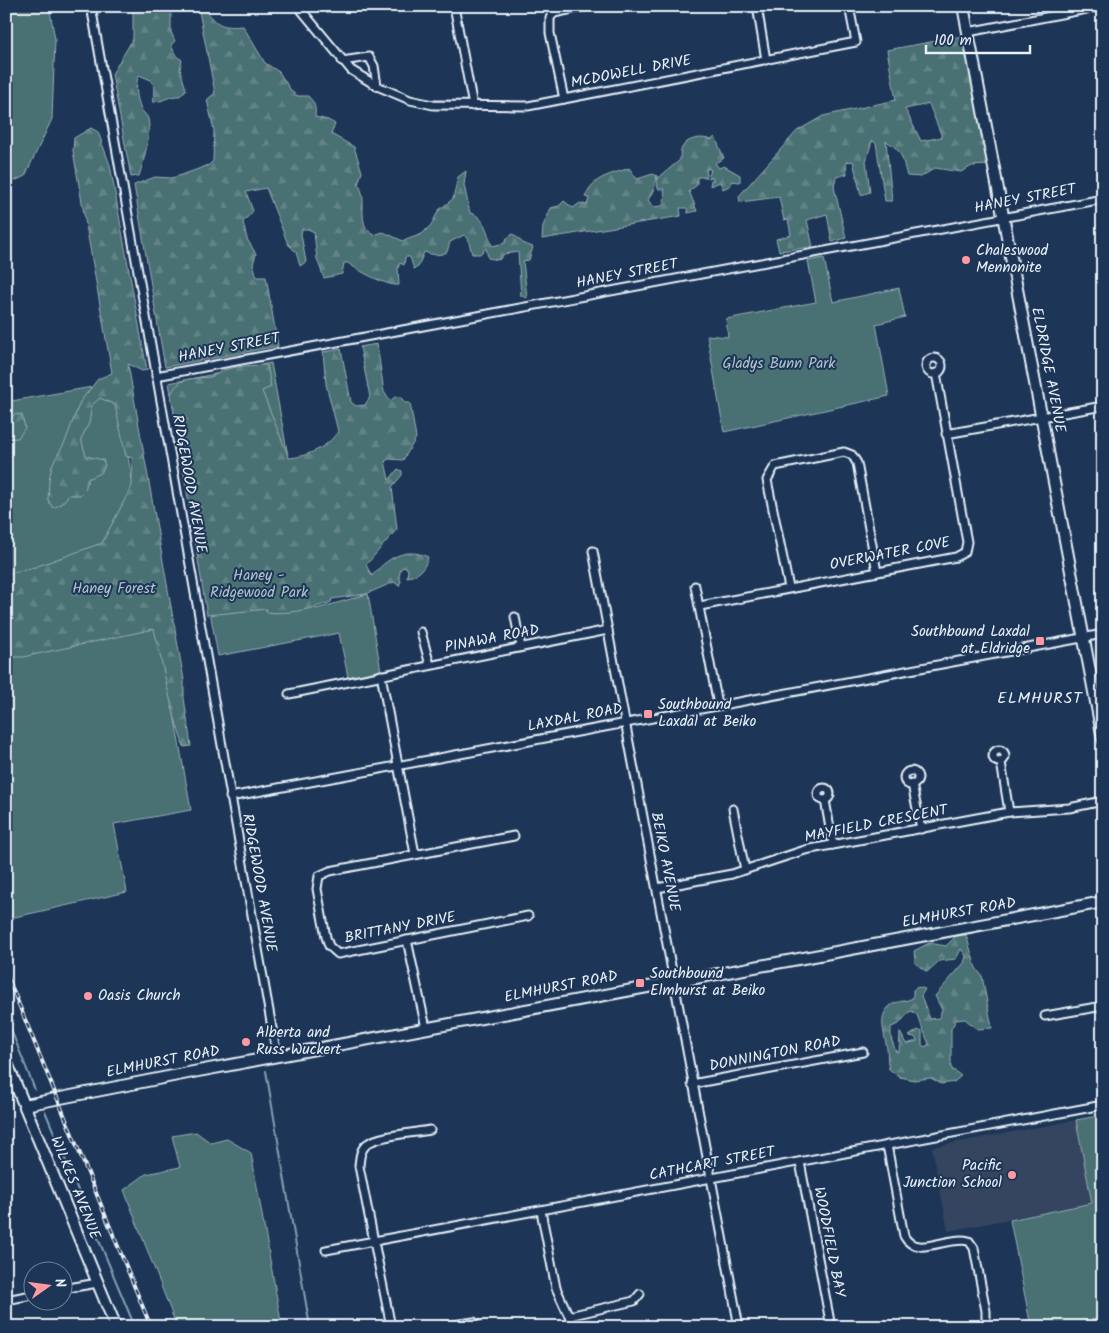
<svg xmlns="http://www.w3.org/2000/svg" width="1109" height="1333" font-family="Kalam,sans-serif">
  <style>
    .built { fill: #344460 }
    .green { fill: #496f72; stroke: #98b0b5 }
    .forest { fill: url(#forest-firs); stroke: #98b0b5; fill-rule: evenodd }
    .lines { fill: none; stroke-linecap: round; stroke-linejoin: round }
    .stream { stroke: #83a0b2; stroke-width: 2 }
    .street-casing { stroke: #e8f1f8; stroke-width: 11 }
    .secondary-casing { stroke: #e8f1f8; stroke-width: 14 }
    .street { stroke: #1d3557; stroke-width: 7 }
    .secondary { stroke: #1d3557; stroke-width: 10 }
    .rail-casing { stroke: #e8f1f8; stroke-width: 4 }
    .rail { stroke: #1d3557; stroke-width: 2; stroke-dasharray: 5.5; stroke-linecap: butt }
    .poi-dot { fill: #ff9aa2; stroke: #1d3557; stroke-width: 2 }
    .labels { text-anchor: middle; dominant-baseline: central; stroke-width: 4; stroke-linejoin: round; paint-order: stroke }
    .street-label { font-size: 15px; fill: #e8f1f8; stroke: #1d3557 }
    .poi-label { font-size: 15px; fill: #e8f1f8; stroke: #1d3557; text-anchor: start }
    .park-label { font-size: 15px; fill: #b0c4c9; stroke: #1d3557 }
    .neighbourhood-label { font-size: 16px; letter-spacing: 1px; fill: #e8f1f8; stroke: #1d3557 }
  </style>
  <defs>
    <pattern id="forest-firs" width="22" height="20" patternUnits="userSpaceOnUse" patternTransform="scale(1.25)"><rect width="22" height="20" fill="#496f72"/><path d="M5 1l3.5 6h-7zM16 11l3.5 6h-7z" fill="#638487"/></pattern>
  </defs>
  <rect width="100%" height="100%" fill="#1d3557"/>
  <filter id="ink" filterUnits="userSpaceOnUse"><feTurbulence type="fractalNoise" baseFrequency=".02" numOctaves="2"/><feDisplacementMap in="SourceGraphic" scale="10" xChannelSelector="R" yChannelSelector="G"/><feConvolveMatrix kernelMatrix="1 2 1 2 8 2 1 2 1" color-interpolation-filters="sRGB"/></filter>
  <g filter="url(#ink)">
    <!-- built -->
    <path class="built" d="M 1076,1120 L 1092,1203 L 948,1231 L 932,1147 Z"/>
    <!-- green -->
    <g class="green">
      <path d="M 6,6 L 49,6 L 55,39 L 52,119 L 25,176 L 6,185 Z"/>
      <path d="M 824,258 L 833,302 L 899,288 L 905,317 L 876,324 L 889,396 L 724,432 L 707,335 L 728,337 L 726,319 L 816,302 L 808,261 Z"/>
      <path d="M 271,363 L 316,609 L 368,594 L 381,671 L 348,677 L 339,633 L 218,656 L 169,383 Z"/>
      <path d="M 115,383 L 191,810 L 114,824 L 127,892 L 6,919 L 6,402 Z"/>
      <path d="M 1103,1115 L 1103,1327 L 1031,1327 L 1010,1220 L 1092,1203 L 1076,1120 Z"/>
      <path d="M 196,1132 L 211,1143 L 227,1139 L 251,1153 L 282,1327 L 177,1327 L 124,1190 L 146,1174 L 180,1167 L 172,1136 Z"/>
    </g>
    <!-- forest -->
    <g class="forest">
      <path d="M 150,6 L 171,6 L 171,32 L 175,41 L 171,45 L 176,56 L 182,60 L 180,69 L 186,90 L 180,96 C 170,95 163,102 153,102 L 155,88 L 151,80 L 139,75 C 134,85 137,99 141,109 C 143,113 147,115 148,119 C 152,131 143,164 139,176 L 131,177 L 112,74 L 133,39 L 133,10 Z"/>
      <path d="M 198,6 C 219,18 211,29 243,26 L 265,63 L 279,72 L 292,92 L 298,96 L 308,96 C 315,103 316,107 315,117 L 328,120 L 335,124 L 331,134 L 354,147 L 362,172 L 358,184 C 370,200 354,224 374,235 L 383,232 L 403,241 L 422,234 L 431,225 L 439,210 L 453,199 L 458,177 L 466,171 L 464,185 L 470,213 C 485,216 487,233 492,246 L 505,243 L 507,238 L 513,234 L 524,244 L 533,247 L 529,260 L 523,261 L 527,298 L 521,296 L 518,252 L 504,254 L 499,260 L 488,258 L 486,248 L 480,254 L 472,254 L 468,238 L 464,235 L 450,242 L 447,252 C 439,256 433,255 424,252 L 418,267 L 414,269 L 410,257 L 405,257 L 404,265 L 400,263 L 398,268 L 399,285 C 388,287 357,270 348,263 L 344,263 L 342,274 L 324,278 L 317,259 L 314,232 L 308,229 L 302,229 L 301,234 L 306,262 L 300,266 L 296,252 L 288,244 L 266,188 L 246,192 L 253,211 L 243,222 L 247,239 L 256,254 L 253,264 L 257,277 L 266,277 L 278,346 L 165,367 L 134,185 L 155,177 L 171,178 L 182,175 L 209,165 L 213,161 L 214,130 L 207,100 L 215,93 Z"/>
      <path d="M 968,35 L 989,165 L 972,166 L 961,172 L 935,168 L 921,177 L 907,176 C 902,158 903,151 886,141 L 892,201 L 885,201 L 876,143 L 872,141 L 866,161 L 870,192 L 861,195 L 853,161 L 846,162 L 847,174 L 836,177 L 834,187 L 846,238 L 832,242 L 827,214 L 807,220 L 813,247 L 779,251 L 776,239 L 791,235 L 788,219 L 784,220 L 779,197 L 740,202 L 739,196 L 797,131 L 823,116 L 896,100 L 887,50 ZM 929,104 L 942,137 L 921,141 L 905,109 Z"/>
      <path d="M 91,128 L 98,132 L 110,165 L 147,370 L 142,371 L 128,364 L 184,680 L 184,698 L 191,746 L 184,747 C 170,708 164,669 154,629 L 23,657 L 6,657 L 6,574 L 35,567 L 102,543 L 132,486 L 132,458 L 126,456 L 115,405 L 100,398 L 92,405 L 89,423 L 81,439 L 86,456 L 103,460 L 105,466 L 101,473 L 88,479 L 85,490 L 80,495 L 69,495 L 61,504 L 53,508 L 48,500 L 49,480 L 52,465 L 65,442 L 80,402 L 98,379 L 112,373 L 73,151 L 74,138 Z"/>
      <path d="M 715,137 L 724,158 L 715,163 L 719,168 L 724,166 L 740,175 L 740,182 L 731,181 L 731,185 L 723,189 L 720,182 L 710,186 L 711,180 L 714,180 L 712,177 L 708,178 L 711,170 L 707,168 L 706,177 L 697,177 L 697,185 L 689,191 L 697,211 L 688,213 L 687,208 L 680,208 L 681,216 L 542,239 L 543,226 L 551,208 L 559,206 L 564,201 L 573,208 L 580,203 L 587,205 L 589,198 L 585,197 C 593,176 611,175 629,168 L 637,179 L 653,174 L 657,176 L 654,190 L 648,200 L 653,207 L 662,206 C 665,202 665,194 664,189 L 658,189 L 657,179 L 680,160 C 680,157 680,151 682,148 C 686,138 703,136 711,140 Z"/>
      <path d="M 377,344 L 384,392 L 390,401 L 395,397 L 400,396 L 405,403 L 410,403 L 416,438 L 403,460 L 389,459 L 385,461 L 389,480 L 398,469 L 402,471 L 402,475 L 392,487 L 397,529 L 366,565 L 372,576 C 386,559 405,546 428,557 C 425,569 418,576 407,577 L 408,570 L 406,567 L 401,568 L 399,577 L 401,581 L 399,586 L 394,582 L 366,594 L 332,599 L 331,602 C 312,609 287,615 266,612 L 267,609 L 207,615 L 171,395 C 178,376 194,379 210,377 C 215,376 219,372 224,370 C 238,366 252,365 267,365 L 271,387 L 262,391 L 289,458 C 306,457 329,447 338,431 L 326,384 L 323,352 L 341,349 L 351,402 L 356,406 L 365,405 L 370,397 L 360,347 Z"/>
      <path d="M 15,414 L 22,415 L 25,428 L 18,438 L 6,439 L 7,421 Z"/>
      <path d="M 966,935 L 976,968 L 982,976 L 992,1028 L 977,1029 L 965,1019 L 956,1020 L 951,1029 L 951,1068 L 961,1076 L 954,1082 L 941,1084 L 931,1078 L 914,1080 L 900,1077 L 889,1069 C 887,1062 888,1056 887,1049 C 885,1034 875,1012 895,1003 C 901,1001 907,1001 913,998 L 913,990 L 918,987 L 925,989 L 921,996 L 930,1019 L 939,1018 L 942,1010 L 935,996 L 964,963 L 966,956 L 961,949 L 956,959 L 939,961 L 927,972 L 915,963 L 914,951 L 929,943 L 946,946 L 956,936 ZM 912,1011 L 917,1015 L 929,1044 L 925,1047 L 922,1045 L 922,1032 L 918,1030 L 909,1036 L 915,1037 L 917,1041 L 906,1044 L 900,1032 L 899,1052 L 896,1052 L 891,1038 L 891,1027 L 899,1024 L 909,1012 Z"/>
    </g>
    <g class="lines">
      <!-- stream -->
      <g class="stream">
        <path d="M 6,1017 L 35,1090"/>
        <path d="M 266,1071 L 310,1327"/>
        <path d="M 45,1111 L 135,1327"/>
      </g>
      <!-- street casing -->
      <g class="street-casing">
        <g id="street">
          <path d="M 91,6 L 277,1056"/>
          <path d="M 298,6 L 351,70 L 377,86 L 410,100 L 433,105 L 528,106 L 856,42 L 849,6"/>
          <path d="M 454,6 L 473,106"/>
          <path d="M 757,6 L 766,60"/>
          <path d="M 968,32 L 1102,6"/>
          <path d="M 342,61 L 369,57 L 374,66 L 377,86"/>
          <path d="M 564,99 L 550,33 L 550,18 L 554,13 L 587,6"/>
          <circle cx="934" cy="366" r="8"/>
          <path d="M 156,376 L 1103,199"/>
          <path d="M 946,434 L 1103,406"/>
          <path d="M 593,551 L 739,1327"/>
          <path d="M 695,586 L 718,705"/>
          <path d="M 789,588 L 767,480 L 775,466 L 844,452 L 852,455 L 857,463 L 877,572"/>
          <path d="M 700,606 L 956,557 L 965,552 L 967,542 L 936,373"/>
          <path d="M 515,617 L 521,647"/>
          <path d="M 421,632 L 430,665"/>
          <path d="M 381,675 L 415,854"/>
          <path d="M 289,694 L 608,630"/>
          <circle cx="999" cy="756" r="6"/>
          <path d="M 1001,762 L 1009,812"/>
          <circle cx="911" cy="778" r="7"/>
          <path d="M 912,784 L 921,829"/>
          <circle cx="824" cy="794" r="6"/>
          <path d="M 230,797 L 1103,634"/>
          <path d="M 825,800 L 833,845"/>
          <path d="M 733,809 L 745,870"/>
          <path d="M 514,836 L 330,871 L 319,876 L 317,889 L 326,937 L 329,946 L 338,954 L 528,916"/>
          <path d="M 657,888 L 732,874 L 805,850 L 1009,812 L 1069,808 L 1103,801"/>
          <path d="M 407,940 L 426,1028"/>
          <path d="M 1045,1016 L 1103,1006"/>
          <path d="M 692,1084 L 863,1052"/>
          <path d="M 887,1145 L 904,1236 C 916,1259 948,1235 969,1241 L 974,1248 L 986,1311 L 986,1321 L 982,1327"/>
          <path d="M 800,1162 L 831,1327"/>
          <path d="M 541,1211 L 556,1288 L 574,1327"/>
          <path d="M 326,1250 L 1103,1105"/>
          <path d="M 62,1289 L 98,1283"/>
          <path d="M 6,1300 L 32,1295"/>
          <path d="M 569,1316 L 634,1301 L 640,1294"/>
          <path d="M 391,1327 L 359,1166 C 360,1157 360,1150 367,1144 C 378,1135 415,1133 430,1130"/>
          <path d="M 439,1327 L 474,1322 L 478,1327"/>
        </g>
      </g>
      <!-- secondary casing -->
      <g class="secondary-casing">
        <g id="secondary">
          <path d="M 963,6 L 1103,739"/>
          <path d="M 6,1061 L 116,1327"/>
          <path d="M 25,1105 L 193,1072 L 1103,902"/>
        </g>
      </g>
      <!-- street -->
      <use href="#street" class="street"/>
      <!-- secondary -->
      <use href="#secondary" class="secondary"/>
      <!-- rail casing -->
      <g class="rail-casing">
        <path id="rail" d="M 6,973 L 151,1327"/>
      </g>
      <!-- rail -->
      <use href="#rail" class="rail"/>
    </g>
  </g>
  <!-- markers -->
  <g class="poi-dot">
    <circle cx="966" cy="260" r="5"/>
    <rect x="1035" y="636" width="10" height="10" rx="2.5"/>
    <rect x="643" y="709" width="10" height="10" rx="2.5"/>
    <rect x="635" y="978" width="10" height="10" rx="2.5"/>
    <circle cx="88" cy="996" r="5"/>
    <circle cx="246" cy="1042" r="5"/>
    <circle cx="1012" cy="1175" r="5"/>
  </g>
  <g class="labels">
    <!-- street labels -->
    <g class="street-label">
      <text transform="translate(631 72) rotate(-11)">MCDOWELL DRIVE</text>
      <text transform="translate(1025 199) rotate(-11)">HANEY STREET</text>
      <text transform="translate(627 274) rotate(-11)">HANEY STREET</text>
      <text transform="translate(229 348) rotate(-11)">HANEY STREET</text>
      <text transform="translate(1048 370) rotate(79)">ELDRIDGE AVENUE</text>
      <text transform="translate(189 484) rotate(80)">RIDGEWOOD AVENUE</text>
      <text transform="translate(890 554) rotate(-11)">OVERWATER COVE</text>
      <text transform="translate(492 639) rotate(-11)">PINAWA ROAD</text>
      <text transform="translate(575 718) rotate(-11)">LAXDAL ROAD</text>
      <text transform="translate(876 824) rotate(-11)">MAYFIELD CRESCENT</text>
      <text transform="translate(665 862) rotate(79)">BEIKO AVENUE</text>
      <text transform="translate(259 883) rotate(80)">RIDGEWOOD AVENUE</text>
      <text transform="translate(959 913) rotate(-10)">ELMHURST ROAD</text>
      <text transform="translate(400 928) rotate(-11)">BRITTANY DRIVE</text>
      <text transform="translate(561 987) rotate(-11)">ELMHURST ROAD</text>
      <text transform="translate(775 1054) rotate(-11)">DONNINGTON ROAD</text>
      <text transform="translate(163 1062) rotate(-11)">ELMHURST ROAD</text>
      <text transform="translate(712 1164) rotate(-11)">CATHCART STREET</text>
      <text transform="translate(75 1188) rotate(68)">WILKES AVENUE</text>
      <text transform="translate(829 1242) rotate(79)">WOODFIELD BAY</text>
    </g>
    <!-- poi labels -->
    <g class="poi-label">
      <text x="976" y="251">Chaleswood<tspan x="976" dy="17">Mennonite</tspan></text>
      <text x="1030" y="632" text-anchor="end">Southbound Laxdal<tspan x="1030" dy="17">at Eldridge</tspan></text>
      <text x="658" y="705">Southbound<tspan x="658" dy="17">Laxdal at Beiko</tspan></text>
      <text x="650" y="974">Southbound<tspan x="650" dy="17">Elmhurst at Beiko</tspan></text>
      <text x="98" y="996">Oasis Church</text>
      <text x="256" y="1033">Alberta and<tspan x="256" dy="17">Russ Wuckert</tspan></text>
      <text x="1002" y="1166" text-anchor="end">Pacific<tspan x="1002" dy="17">Junction School</tspan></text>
    </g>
    <!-- park labels -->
    <g class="park-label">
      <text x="779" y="364">Gladys Bunn Park</text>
      <text x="259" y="576">Haney -<tspan x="259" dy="17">Ridgewood Park</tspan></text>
      <text x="114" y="589">Haney Forest</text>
    </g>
    <!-- neighbourhood labels -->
    <g class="neighbourhood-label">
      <text x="1040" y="698">ELMHURST</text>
    </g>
  </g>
  <!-- margin -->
  <rect width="1109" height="1333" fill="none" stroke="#1d3557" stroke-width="25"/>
  <rect x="12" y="12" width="1084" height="1308" fill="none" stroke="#e8f1f8" stroke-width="2" filter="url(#ink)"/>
  <!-- north arrow -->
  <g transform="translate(48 1286) rotate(76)"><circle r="24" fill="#1d3557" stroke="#6e8097"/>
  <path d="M0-4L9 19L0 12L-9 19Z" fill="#ff9aa2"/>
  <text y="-8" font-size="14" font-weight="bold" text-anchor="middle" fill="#e8f1f8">N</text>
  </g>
  <!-- scale -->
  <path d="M926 45v8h104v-8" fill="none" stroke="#e8f1f8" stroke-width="2.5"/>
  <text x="934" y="45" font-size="15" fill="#e8f1f8" stroke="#1d3557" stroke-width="4" paint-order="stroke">100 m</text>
</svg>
